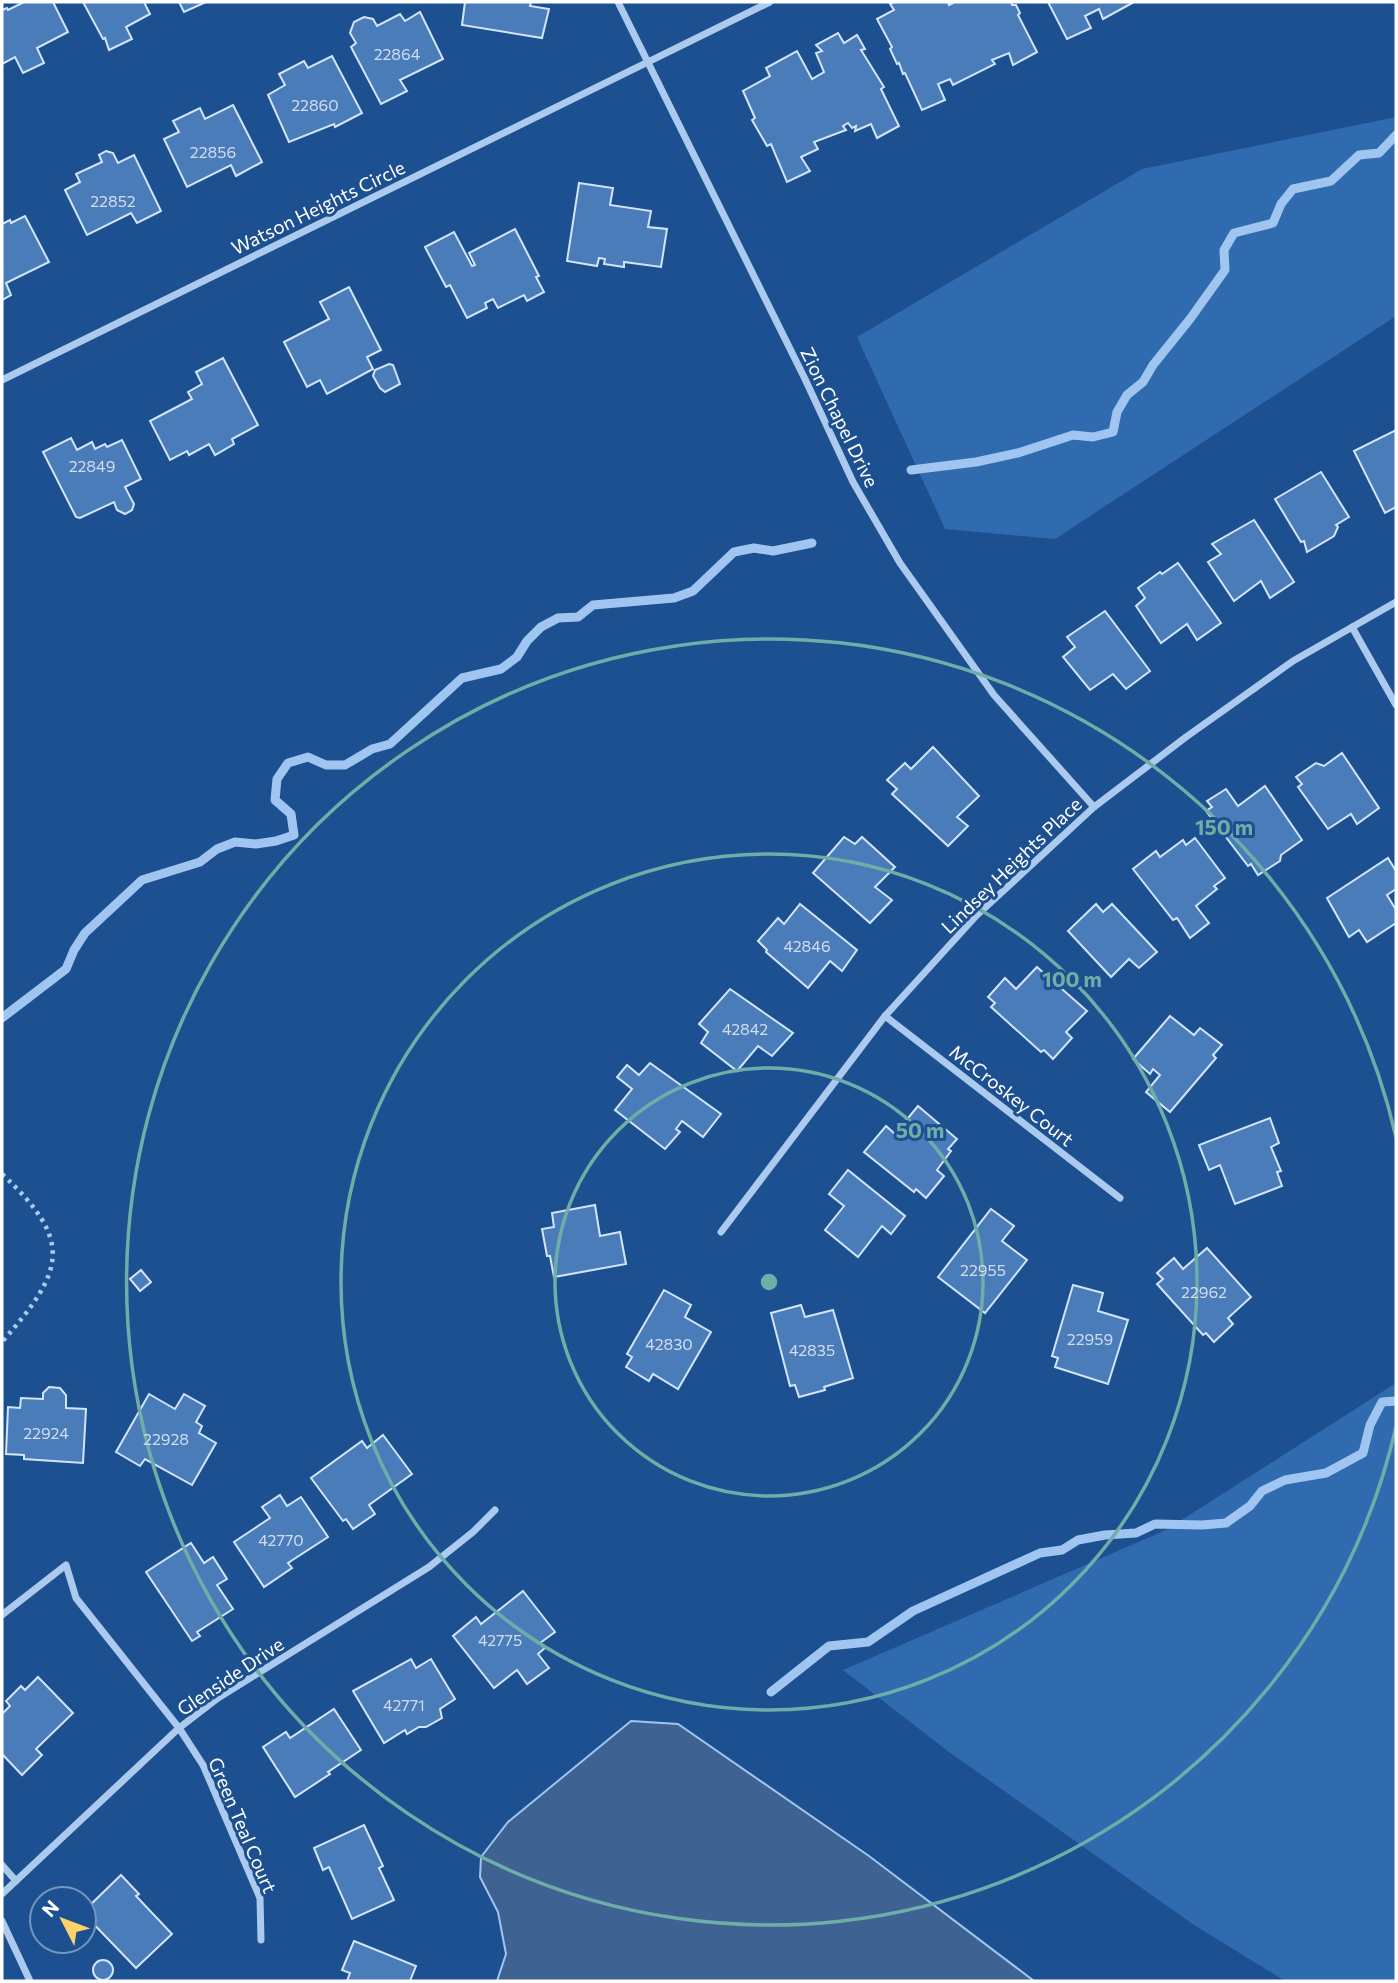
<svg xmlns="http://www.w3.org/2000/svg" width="1398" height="1983" font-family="Commissioner,sans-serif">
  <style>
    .green { fill: #306aaf }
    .water { fill: #3e6392; stroke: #a0c5f0; stroke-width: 2 }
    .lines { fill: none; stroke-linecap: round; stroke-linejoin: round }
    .stream { stroke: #a0c5f0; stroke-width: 9 }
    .building { fill: #4a7cba; stroke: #d2e5fa; stroke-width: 2 }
    .path { stroke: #accaee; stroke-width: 4.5; stroke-dasharray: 3.5 5; stroke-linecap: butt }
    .minor { stroke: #accaee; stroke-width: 7 }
    .ring { fill: none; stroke: #6fada8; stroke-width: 3.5 }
    .labels { text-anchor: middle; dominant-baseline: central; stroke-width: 6; stroke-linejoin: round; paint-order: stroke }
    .number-label { font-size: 16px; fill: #d2deee }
    .street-label { font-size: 19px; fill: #fff; stroke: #1d5091 }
    .centre { fill: #6fada8; stroke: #1d5091; stroke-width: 3.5 }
    .ring-label { font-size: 21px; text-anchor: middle; font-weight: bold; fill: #6fada8; stroke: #1d5091; stroke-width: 6; stroke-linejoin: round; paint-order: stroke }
  </style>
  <rect width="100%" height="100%" fill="#1d5091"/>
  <!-- green -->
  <g class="green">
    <path d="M 1396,117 L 1396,316 L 1055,539 L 945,529 L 857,337 L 1142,169 Z"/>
    <path d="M 1396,1383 L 1396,1981 L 1285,1981 L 1194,1925 L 949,1752 L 843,1670 L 1166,1530 Z"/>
  </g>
  <!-- water -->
  <path class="water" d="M 631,1721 L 678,1724 L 869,1856 L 1034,1981 L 497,1981 L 506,1954 L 498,1912 L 480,1877 L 481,1857 L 508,1822 Z"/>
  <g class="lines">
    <!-- stream -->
    <g class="stream">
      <path d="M 911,470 L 976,462 L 1018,453 L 1073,435 L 1093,437 L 1113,432 L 1117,412 L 1127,395 L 1143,382 L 1153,365 L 1190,319 L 1225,270 L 1224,250 L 1234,233 L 1273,223 L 1281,204 L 1293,189 L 1331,181 L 1359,155 L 1379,153 L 1396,135"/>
      <path d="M 2,1018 L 66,969 L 74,950 L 85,933 L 142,880 L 200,862 L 217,849 L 235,842 L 256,844 L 276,841 L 294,835 L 291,814 L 275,800 L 277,779 L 288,763 L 308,757 L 326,765 L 345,765 L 372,749 L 390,744 L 462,678 L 501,669 L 517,657 L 527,641 L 541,627 L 558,618 L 578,617 L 593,605 L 674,598 L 693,591 L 734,552 L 754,548 L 773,551 L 812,543"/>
      <path d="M 771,1692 L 829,1646 L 868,1642 L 913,1611 L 1040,1553 L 1062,1550 L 1078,1540 L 1105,1535 L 1136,1533 L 1155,1524 L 1202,1525 L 1226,1523 L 1250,1506 L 1262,1491 L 1285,1480 L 1326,1473 L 1363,1453 L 1370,1425 L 1382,1402 L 1396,1401"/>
    </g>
  </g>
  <!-- building -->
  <g class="building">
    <path d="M 24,2 L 53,2 L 68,32 L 37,48 L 44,63 L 23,73 L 15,57 L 2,64 L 2,10 L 7,8 L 8,10 Z"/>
    <path d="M 83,2 L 144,2 L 150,14 L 126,27 L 132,39 L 109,50 L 105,38 L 103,39 Z"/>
    <path d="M 179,2 L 206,2 L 184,12 Z"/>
    <path d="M 465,2 L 531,2 L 530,6 L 549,9 L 542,38 L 462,25 Z"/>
    <path d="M 894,2 L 948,2 L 949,5 L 955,2 L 1011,2 L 1012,5 L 1016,5 L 1020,13 L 1018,15 L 1037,52 L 1013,65 L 1009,53 L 992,60 L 995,64 L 953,85 L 950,79 L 938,84 L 945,100 L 922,110 L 905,73 L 903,74 L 899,63 L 897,64 L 890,49 L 892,47 L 877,19 L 894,10 L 890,4 Z"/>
    <path d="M 1048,2 L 1134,2 L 1103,19 L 1099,9 L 1085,16 L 1091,28 L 1067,39 Z"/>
    <path d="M 420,12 L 443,59 L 400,80 L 407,91 L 381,104 L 351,47 L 356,43 L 350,33 L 354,22 L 364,17 L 373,19 L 377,26 L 400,14 L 405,21 Z"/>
    <path d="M 838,33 L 844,43 L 857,35 L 865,49 L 861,50 L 884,87 L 881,89 L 899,126 L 877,138 L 871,124 L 855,131 L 856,126 L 852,128 L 848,123 L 843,126 L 846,130 L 814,142 L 818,149 L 801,157 L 810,171 L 787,182 L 771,144 L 767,146 L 752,120 L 755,118 L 743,91 L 770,76 L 766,68 L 797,51 L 812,79 L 824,72 L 816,53 L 822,51 L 816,45 Z"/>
    <path d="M 332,56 L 362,113 L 335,127 L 334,124 L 289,142 L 268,95 L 285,85 L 279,74 L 304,61 L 308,68 Z"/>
    <path d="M 233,105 L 262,162 L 236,176 L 231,165 L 187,187 L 164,139 L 179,132 L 173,121 L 200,108 L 205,119 Z"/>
    <path d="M 106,151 L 113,153 L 118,163 L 134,155 L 161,211 L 137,223 L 131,213 L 87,235 L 65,190 L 80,182 L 76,174 L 102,162 L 99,155 Z"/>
    <path d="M 579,183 L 613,188 L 610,205 L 651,211 L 648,227 L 667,229 L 661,267 L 624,262 L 624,267 L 604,264 L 605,259 L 599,258 L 597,266 L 567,261 Z"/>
    <path d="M 25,216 L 49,262 L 6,283 L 11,295 L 2,300 L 2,224 L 10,220 L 11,223 Z"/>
    <path d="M 515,229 L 539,276 L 536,277 L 544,292 L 527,301 L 524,295 L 498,308 L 493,299 L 485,303 L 487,308 L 467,318 L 450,285 L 446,287 L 425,247 L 454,232 L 472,266 L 475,265 L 469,253 Z"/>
    <path d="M 349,287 L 381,350 L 367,357 L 373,369 L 327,394 L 320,380 L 307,387 L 284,342 L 329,319 L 320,302 Z"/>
    <path d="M 223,358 L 258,425 L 232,439 L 234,444 L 215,455 L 209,444 L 189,455 L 187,451 L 170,460 L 150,421 L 192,399 L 188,392 L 202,384 L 196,372 Z"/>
    <path d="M 389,364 L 393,365 L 400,384 L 385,392 L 380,388 L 373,376 L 375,370 Z"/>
    <path d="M 1396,430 L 1396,507 L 1385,513 L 1354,451 Z"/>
    <path d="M 71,438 L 77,450 L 92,442 L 95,449 L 105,444 L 107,447 L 122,440 L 141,479 L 125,487 L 134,504 L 132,510 L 125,514 L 117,510 L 114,502 L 80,518 L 76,517 L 43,452 Z"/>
    <path d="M 1321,472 L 1349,517 L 1336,525 L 1338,527 L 1334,536 L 1307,552 L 1304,541 L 1301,542 L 1275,499 Z"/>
    <path d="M 1254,520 L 1294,582 L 1270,598 L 1261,581 L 1234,601 L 1208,562 L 1221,554 L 1212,544 Z"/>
    <path d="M 1178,563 L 1221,623 L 1197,640 L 1187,624 L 1161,643 L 1136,606 L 1145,598 L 1138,588 L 1160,572 L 1162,574 Z"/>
    <path d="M 1105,611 L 1150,671 L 1126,689 L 1113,674 L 1090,690 L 1063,657 L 1075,647 L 1067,637 Z"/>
    <path d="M 933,747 L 979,796 L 957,817 L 968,826 L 948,846 L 892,794 L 897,789 L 887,780 L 905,763 L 911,769 Z"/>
    <path d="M 1342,753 L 1379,808 L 1357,824 L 1351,814 L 1328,829 L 1298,787 L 1302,784 L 1296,777 L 1316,763 L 1324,766 Z"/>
    <path d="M 1265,786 L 1302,840 L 1281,855 L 1280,861 L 1258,875 L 1251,864 L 1248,866 L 1206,811 L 1212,807 L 1207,801 L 1226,789 L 1238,806 Z"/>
    <path d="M 844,837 L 855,844 L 862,837 L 895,867 L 875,887 L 892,900 L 870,923 L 813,873 Z"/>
    <path d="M 1195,838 L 1225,878 L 1214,886 L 1217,889 L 1196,906 L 1209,923 L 1190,938 L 1177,918 L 1173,920 L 1133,869 L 1156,851 L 1160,857 L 1183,840 L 1186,845 Z"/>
    <path d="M 1388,858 L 1396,871 L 1396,889 L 1387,895 L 1396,910 L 1396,923 L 1367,942 L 1359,930 L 1349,937 L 1327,898 Z"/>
    <path d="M 800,904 L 857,950 L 842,971 L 830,961 L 808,988 L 766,952 L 767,950 L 758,941 L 778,918 L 784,924 Z"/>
    <path d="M 1096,904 L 1103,912 L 1112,904 L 1157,952 L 1139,968 L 1129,959 L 1111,977 L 1068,931 Z"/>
    <path d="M 1037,967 L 1087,1011 L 1066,1032 L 1072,1038 L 1053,1059 L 1044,1050 L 1041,1052 L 991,1007 L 995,1003 L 988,997 L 1005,978 L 1016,989 Z"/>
    <path d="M 730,989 L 793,1033 L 772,1056 L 758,1046 L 737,1071 L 701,1043 L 708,1032 L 699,1024 Z"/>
    <path d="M 1170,1016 L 1194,1035 L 1200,1028 L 1222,1045 L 1213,1055 L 1216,1058 L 1170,1112 L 1146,1092 L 1160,1075 L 1153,1069 L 1150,1074 L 1133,1059 Z"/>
    <path d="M 650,1063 L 721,1114 L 703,1137 L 682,1121 L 676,1129 L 680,1132 L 665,1149 L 615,1110 L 632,1089 L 617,1077 L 627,1065 L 639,1075 Z"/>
    <path d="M 918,1106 L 957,1139 L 948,1149 L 951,1151 L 937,1170 L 944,1176 L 926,1198 L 916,1189 L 914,1192 L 864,1152 L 886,1126 L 895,1134 Z"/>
    <path d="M 1270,1118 L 1279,1143 L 1271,1147 L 1281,1171 L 1277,1172 L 1282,1186 L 1235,1204 L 1220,1165 L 1209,1170 L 1199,1145 Z"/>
    <path d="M 848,1170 L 905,1216 L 891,1234 L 882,1226 L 858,1257 L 825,1230 L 844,1206 L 829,1194 Z"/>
    <path d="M 595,1205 L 600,1236 L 620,1232 L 626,1264 L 554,1277 L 550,1256 L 547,1256 L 542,1229 L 554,1227 L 552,1213 Z"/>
    <path d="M 991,1209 L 1014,1226 L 1002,1241 L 1027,1260 L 985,1313 L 938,1277 Z"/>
    <path d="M 1207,1248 L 1251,1297 L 1228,1318 L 1233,1324 L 1214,1342 L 1206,1333 L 1203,1335 L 1157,1284 L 1163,1279 L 1157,1273 L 1174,1258 L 1183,1269 Z"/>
    <path d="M 141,1270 L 151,1282 L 140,1291 L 130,1279 Z"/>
    <path d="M 1073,1285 L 1103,1293 L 1098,1311 L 1128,1320 L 1108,1384 L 1055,1367 L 1058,1358 L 1052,1356 Z"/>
    <path d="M 664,1290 L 691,1305 L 685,1317 L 711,1332 L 678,1389 L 653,1374 L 649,1381 L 626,1367 L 632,1357 L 627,1354 Z"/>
    <path d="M 801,1305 L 805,1317 L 833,1310 L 853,1378 L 824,1387 L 825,1390 L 799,1397 L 795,1385 L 790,1386 L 771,1313 Z"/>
    <path d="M 49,1387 L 60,1388 L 66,1395 L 66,1408 L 86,1409 L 83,1463 L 24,1459 L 24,1455 L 6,1454 L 8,1407 L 20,1408 L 21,1398 L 43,1399 L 43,1393 Z"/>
    <path d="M 149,1394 L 175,1409 L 184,1394 L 205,1406 L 196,1422 L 202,1426 L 199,1433 L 216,1443 L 192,1485 L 145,1459 L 140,1466 L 116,1452 Z"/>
    <path d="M 383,1435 L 412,1474 L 369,1505 L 375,1514 L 353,1529 L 346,1519 L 343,1521 L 311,1478 L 362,1441 L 367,1448 Z"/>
    <path d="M 280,1495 L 287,1506 L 301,1497 L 328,1537 L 288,1563 L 292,1568 L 264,1587 L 234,1542 L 270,1518 L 262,1507 Z"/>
    <path d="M 191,1543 L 204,1563 L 213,1557 L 227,1579 L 217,1585 L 233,1609 L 197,1632 L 200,1636 L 192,1641 L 146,1572 Z"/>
    <path d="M 523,1591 L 555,1632 L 540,1643 L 545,1648 L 538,1654 L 549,1668 L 527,1684 L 517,1670 L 494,1688 L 453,1636 L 476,1617 L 481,1624 Z"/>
    <path d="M 411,1659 L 416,1668 L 431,1659 L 455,1699 L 440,1709 L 442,1718 L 426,1727 L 419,1727 L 407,1734 L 405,1730 L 384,1743 L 353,1691 Z"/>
    <path d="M 38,1677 L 73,1713 L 36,1749 L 42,1755 L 22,1775 L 2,1754 L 2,1714 L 10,1706 L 6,1701 L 21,1686 L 25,1690 Z"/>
    <path d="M 334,1709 L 361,1750 L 328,1772 L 330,1774 L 295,1797 L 263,1747 L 286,1732 L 290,1738 Z"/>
    <path d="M 364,1825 L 383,1866 L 379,1868 L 394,1900 L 352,1919 L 329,1867 L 323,1870 L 314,1848 Z"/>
    <path d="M 121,1875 L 139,1894 L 136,1896 L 172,1934 L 136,1968 L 84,1914 L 84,1911 Z"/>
    <path d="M 354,1941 L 416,1966 L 410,1981 L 347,1981 L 350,1973 L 342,1970 Z"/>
    <circle cx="103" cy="1970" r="10"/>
  </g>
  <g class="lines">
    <!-- path -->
    <path class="path" d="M 2,1174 C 75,1242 64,1271 2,1342"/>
    <!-- minor -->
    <g class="minor">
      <path d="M 618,2 L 805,379 L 853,482 L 900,563 L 994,695 L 1094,807"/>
      <path d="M 2,380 L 770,2"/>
      <path d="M 1352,627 L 1396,705"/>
      <path d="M 885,1016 L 1120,1198"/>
      <path d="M 721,1232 L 885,1016 L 976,916 L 1094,807 L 1186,737 L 1293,661 L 1396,602"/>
      <path d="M 2,1615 L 66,1565 L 76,1598 L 179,1728 L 203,1765 L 260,1898 L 261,1940"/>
      <path d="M 2,1865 L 16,1881"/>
      <path d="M 2,1894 L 179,1728 L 218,1698 L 429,1567 L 473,1532 L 495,1510"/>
      <path d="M 2,1921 L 30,1981"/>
    </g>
  </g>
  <!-- distance rings -->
  <g class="ring">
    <circle cx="769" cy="1282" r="214"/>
    <circle cx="769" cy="1282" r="428"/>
    <path d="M1396 1427A643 643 0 1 1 1396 1137"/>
  </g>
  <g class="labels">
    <!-- number labels -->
    <g class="number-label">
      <text x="397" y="53">22864</text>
      <text x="315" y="104">22860</text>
      <text x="213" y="151">22856</text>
      <text x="113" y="200">22852</text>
      <text x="92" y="465">22849</text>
      <text x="807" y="945">42846</text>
      <text x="745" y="1028">42842</text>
      <text x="983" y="1269">22955</text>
      <text x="1204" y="1291">22962</text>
      <text x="1090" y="1338">22959</text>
      <text x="669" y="1343">42830</text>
      <text x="812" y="1349">42835</text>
      <text x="46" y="1432">22924</text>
      <text x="166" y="1438">22928</text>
      <text x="281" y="1539">42770</text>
      <text x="500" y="1639">42775</text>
      <text x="404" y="1704">42771</text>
    </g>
    <!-- street labels -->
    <g class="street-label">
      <text transform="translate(318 207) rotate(-26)">Watson Heights Circle</text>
      <text transform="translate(840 417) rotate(64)">Zion Chapel Drive</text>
      <text transform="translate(1011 865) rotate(-44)">Lindsey Heights Place</text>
      <text transform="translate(1012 1095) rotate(38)">McCroskey Court</text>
      <text transform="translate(230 1676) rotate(-34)">Glenside Drive</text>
      <text transform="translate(243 1825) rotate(67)">Green Teal Court</text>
    </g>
  </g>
  <circle cx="769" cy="1282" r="10" class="centre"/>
  <g class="ring-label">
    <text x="1224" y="835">150 m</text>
    <text x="1072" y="987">100 m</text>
    <text x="920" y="1138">50 m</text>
  </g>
  <!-- border -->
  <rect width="1398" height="1983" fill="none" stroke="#ffffff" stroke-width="7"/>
  <!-- north arrow -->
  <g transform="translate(63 1920) rotate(312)"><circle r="33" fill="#1d5091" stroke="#7796bd" stroke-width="2"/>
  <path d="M0-5L12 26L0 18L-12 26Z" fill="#fed26b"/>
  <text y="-10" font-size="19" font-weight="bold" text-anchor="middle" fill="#ffffff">N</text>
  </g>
</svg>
